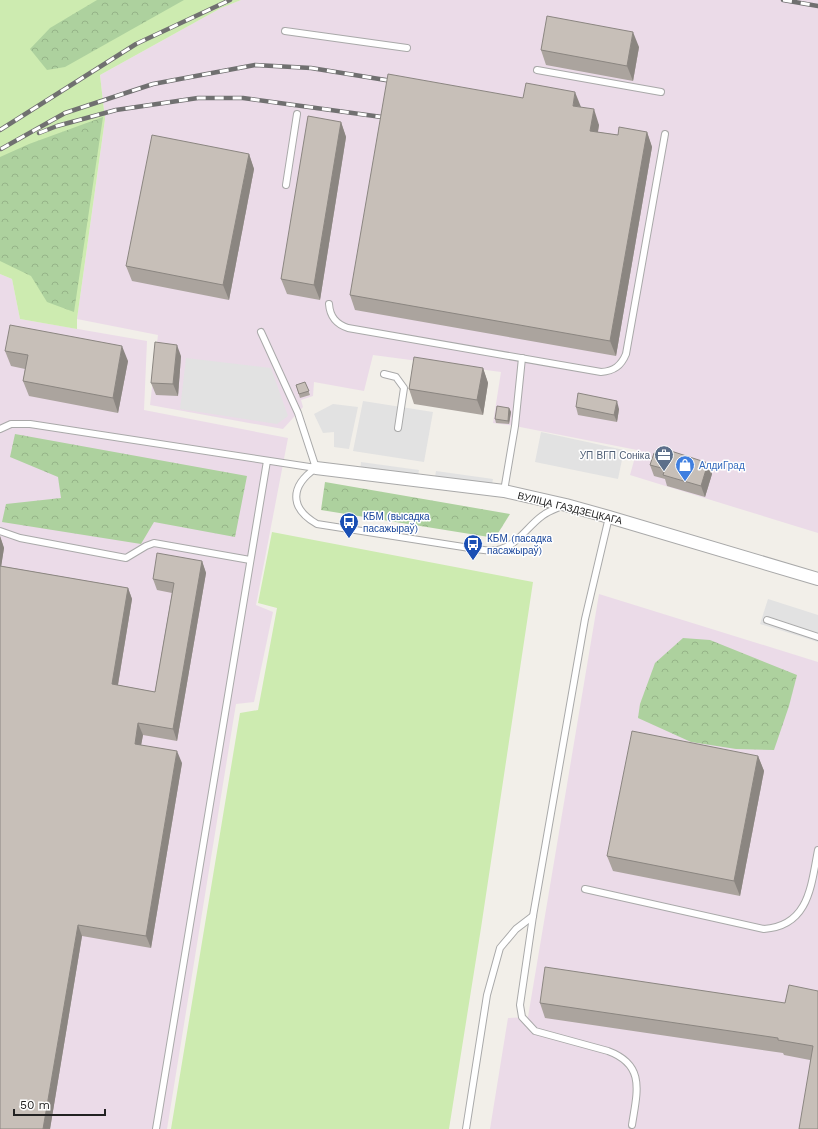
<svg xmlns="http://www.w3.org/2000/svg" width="818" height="1129" font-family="'Work Sans',sans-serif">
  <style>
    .industrial { fill: #ebdbe8 }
    .grass { fill: #cdebb0 }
    .forest { fill: url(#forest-crowns) }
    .parking { fill: #e2e2e2 }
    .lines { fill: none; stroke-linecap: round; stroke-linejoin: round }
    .service-casing { stroke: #a9a9a9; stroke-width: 8 }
    .minor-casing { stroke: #a9a9a9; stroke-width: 14 }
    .service { stroke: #fff; stroke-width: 6 }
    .minor { stroke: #fff; stroke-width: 12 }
    .rail-casing { stroke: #707070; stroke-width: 4.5 }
    .rail { stroke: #fff; stroke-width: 3; stroke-dasharray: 9; stroke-linecap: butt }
    .wall { fill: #aba49e }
    .shaded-wall { fill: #8b8681 }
    .building { fill: #c7bfb8; stroke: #8b8681 }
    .labels { text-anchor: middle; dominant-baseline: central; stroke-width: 3; stroke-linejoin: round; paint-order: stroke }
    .service-label { font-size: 10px; fill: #4e5e75; stroke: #fff; text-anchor: end }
    .shop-label { font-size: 10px; fill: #366cbe; stroke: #fff; text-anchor: start }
    .street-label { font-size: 10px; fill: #222; stroke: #fff }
    .transit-label { font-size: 10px; fill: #164399; stroke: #fff; text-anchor: start }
  </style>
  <defs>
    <pattern id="forest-crowns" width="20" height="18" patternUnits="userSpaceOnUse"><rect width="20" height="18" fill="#add19e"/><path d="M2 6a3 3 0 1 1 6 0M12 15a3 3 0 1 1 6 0" fill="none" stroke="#95b388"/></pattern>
  </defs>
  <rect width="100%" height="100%" fill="#f2efe9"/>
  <!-- industrial -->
  <g class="industrial">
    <path d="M 241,0 L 818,0 L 818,533 L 630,475 L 637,450 L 515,426 L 493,423 L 501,372 L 373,355 L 364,391 L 314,382 L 313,396 L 301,400 L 303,407 L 283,429 L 150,405 L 158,335 L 77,319 L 105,119 L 100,75 L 221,8 Z"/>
    <path d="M 0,274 L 12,279 L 20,319 L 147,341 L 144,410 L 288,438 L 256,605 L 273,612 L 254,702 L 236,704 L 167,1129 L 0,1129 Z"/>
    <path d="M 599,594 L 818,662 L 818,1129 L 490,1129 L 508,1018 L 528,1017 Z"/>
  </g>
  <!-- grass -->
  <g class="grass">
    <path d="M 0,0 L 241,0 L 221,8 L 100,75 L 105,119 L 77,319 L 77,329 L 20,319 L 12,279 L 0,274 Z"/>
    <path d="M 272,532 L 533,582 L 481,928 L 449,1129 L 171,1129 L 240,713 L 258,710 L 277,608 L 258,603 Z"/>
  </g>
  <!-- forest -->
  <g class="forest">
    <path d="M 97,0 L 184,0 L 65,67 L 47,70 L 30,49 L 50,28 Z"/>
    <path d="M 103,117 L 74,312 L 47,302 L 31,276 L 0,261 L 0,157 L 29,144 Z"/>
    <path d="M 15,434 L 247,476 L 235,537 L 154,522 L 141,544 L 2,522 L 6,504 L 61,498 L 58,477 L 10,457 Z"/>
    <path d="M 325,482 L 510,514 L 495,538 L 321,510 Z"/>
    <path d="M 683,638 L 710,640 L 797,675 L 789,706 L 774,750 L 736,749 L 691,742 L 638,718 L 640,704 L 655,663 Z"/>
  </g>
  <!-- parking -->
  <g class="parking">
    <path d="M 186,358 L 271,368 L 288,416 L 277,424 L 180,409 Z"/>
    <path d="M 363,401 L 433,412 L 424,462 L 353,451 Z"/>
    <path d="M 333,404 L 358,407 L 349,449 L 334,447 L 334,432 L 323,433 L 314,414 Z"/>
    <path d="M 541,432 L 624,450 L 618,479 L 535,462 Z"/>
    <path d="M 361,462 L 419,470 L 417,481 L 360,474 Z"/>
    <path d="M 436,471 L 493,479 L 491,490 L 434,483 Z"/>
    <path d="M 768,599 L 818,615 L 818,642 L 760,624 Z"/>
  </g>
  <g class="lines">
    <!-- service casing -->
    <g class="service-casing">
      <g id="service">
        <path d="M 285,31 L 407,48"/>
        <path d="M 537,70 L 661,92"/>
        <path d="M 286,185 L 297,114"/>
        <path d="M 329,304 C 330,317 336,324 348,328 L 601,372 C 614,371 621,366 626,354 L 665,134"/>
        <path d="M 261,332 L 298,413 L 316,468"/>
        <path d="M 384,374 L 396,377 L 404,388 L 398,428"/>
        <path d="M 0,429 L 11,424 L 30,424 L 316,468"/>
        <path d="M 316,468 C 290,486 289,508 317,524 L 476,549 C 484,550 493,552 501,549 C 518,544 528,526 542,516 C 548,511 555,509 562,506"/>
        <path d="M 504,491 L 515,426 L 522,358"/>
        <path d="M 609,517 L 585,619 L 533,916 L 520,1005 L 522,1017 L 535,1031 L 608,1051 C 646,1065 637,1092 632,1125"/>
        <path d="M 0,531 L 20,538 L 126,558 L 146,546 L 154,543 L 250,560"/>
        <path d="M 767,620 L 818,637"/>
        <path d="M 585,889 L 764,929 C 809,926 811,886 818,850"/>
        <path d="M 156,1129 L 267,461"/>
        <path d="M 466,1129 L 487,995 L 500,948 L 516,929 L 533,916"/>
      </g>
    </g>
    <!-- minor casing -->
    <g class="minor-casing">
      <path id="minor" d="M 316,468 L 504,491 L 566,505 L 609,517 L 818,579"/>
    </g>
    <!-- service -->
    <use href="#service" class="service"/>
    <!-- minor -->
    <use href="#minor" class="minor"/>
    <!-- rail casing -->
    <g class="rail-casing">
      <g id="rail">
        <path d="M 783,0 L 818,6"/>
        <path d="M 0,130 L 136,44 L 230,0"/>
        <path d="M 39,133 L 57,126 L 116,110 L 198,98 L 243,98 L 389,118"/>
        <path d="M 1,149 L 65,113 L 153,84 L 255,65 L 311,68 L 398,82"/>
      </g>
    </g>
    <!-- rail -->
    <use href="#rail" class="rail"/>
  </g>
  <!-- wall -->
  <g class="wall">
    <path d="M 639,47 L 633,81 L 546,65 L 541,50 Z"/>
    <path d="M 523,98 L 581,107 L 599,125 L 598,132 L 618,135 L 647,132 L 652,147 L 616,356 L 355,310 L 350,295 Z"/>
    <path d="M 341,122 L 346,137 L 320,300 L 287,294 L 281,279 Z"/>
    <path d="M 249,154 L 254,169 L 229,300 L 132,281 L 126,266 Z"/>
    <path d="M 5,351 L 128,361 L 118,413 L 29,396 L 23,381 L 25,369 L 11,366 Z"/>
    <path d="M 181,356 L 178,396 L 156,395 L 151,383 Z"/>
    <path d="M 483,368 L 488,383 L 483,415 L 414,404 L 409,389 Z"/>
    <path d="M 305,382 L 310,395 L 300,398 L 296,385 Z"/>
    <path d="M 576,407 L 619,409 L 617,422 L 578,415 Z"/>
    <path d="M 509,408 L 511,412 L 509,424 L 496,423 L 495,419 Z"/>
    <path d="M 668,458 L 708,463 L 712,474 L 705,497 L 667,486 L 665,479 L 654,476 L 650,465 Z"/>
    <path d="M 0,536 L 4,548 L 1,566 L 128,588 L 132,599 L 118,685 L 155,692 L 172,593 L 157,590 L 153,579 L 202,561 L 206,573 L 177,741 L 143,735 L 141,745 L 182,763 L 151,948 L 82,936 L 50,1129 L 0,1129 Z"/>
    <path d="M 758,756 L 764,771 L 740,896 L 613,871 L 607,856 Z"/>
    <path d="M 818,991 L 818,1129 L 810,1060 L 784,1055 L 783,1053 L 545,1018 L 540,1003 L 785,1003 Z"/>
  </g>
  <!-- shaded-wall -->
  <g class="shaded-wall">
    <path d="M 633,32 L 639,47 L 633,81 L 627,66 Z"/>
    <path d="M 575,92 L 581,107 L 573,106 Z"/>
    <path d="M 594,109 L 599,125 L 595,146 L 590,131 Z"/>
    <path d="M 341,122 L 346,137 L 320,300 L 314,285 Z"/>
    <path d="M 647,132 L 652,147 L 616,356 L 610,341 Z"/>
    <path d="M 249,154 L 254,169 L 229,300 L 223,285 Z"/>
    <path d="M 177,345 L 181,356 L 178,396 L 173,384 Z"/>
    <path d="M 122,346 L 128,361 L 118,413 L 113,398 Z"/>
    <path d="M 483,368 L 488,383 L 483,415 L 477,400 Z"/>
    <path d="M 617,401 L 619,409 L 617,422 L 614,415 Z"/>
    <path d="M 509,408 L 511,412 L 509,424 L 508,421 Z"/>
    <path d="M 708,463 L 712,474 L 705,497 L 701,486 Z"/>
    <path d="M 0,536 L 4,548 L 0,574 Z"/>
    <path d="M 202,561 L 206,573 L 177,741 L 173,729 Z"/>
    <path d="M 128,588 L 132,599 L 116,696 L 112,684 Z"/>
    <path d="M 138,723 L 143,735 L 139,756 L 135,744 Z"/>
    <path d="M 177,751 L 182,763 L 151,948 L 146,936 Z"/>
    <path d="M 758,756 L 764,771 L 740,896 L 734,881 Z"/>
    <path d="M 78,925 L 82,936 L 50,1129 L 43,1129 Z"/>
  </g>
  <!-- building -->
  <g class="building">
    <path d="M 547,16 L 633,32 L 627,66 L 541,50 Z"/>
    <path d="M 388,74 L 523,98 L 526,83 L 575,92 L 573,106 L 594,109 L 590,131 L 618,135 L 619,127 L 647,132 L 610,341 L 350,295 Z"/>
    <path d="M 308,116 L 341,122 L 314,285 L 281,279 Z"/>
    <path d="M 152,135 L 249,154 L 223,285 L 126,266 Z"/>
    <path d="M 10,325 L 122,346 L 113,398 L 23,381 L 28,355 L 5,351 Z"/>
    <path d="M 155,342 L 177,345 L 173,384 L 151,383 Z"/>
    <path d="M 414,357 L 483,368 L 477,400 L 409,389 Z"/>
    <path d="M 305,382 L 309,391 L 299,394 L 296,385 Z"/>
    <path d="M 578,393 L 617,401 L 614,415 L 576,407 Z"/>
    <path d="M 497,406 L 509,408 L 508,421 L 495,419 Z"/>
    <path d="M 671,451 L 708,463 L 701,486 L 663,475 L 665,469 L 650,465 L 654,453 L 668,458 Z"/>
    <path d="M 157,553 L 202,561 L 173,729 L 138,723 L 135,744 L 177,751 L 146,936 L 78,925 L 43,1129 L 0,1129 L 0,566 L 128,588 L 112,684 L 155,692 L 174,583 L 153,579 Z"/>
    <path d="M 632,731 L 758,756 L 734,881 L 607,856 Z"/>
    <path d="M 545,967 L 785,1003 L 789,985 L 818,991 L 818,1129 L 799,1129 L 813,1046 L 778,1040 L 778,1038 L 540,1003 Z"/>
  </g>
  <!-- icons -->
  <defs>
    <g id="office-pin" transform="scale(1)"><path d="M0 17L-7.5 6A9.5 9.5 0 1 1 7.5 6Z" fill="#5c6f8a" stroke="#fff"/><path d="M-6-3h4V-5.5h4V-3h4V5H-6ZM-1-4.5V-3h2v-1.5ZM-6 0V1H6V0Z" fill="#fff"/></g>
    <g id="shop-pin" transform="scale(1)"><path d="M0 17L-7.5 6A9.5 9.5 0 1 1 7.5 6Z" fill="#3f7fe0" stroke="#fff"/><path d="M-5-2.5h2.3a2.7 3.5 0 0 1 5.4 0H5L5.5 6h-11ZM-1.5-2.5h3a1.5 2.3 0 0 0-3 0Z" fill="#fff"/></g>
    <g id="bus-pin" transform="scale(1)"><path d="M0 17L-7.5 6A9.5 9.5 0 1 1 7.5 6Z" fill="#1a4fb4" stroke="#fff"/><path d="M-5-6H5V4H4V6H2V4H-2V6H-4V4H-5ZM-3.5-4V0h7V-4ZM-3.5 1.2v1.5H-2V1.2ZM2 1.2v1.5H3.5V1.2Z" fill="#fff"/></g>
  </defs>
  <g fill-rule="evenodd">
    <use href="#office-pin" x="664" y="455"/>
    <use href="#shop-pin" x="685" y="465"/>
    <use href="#bus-pin" x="349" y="522"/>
    <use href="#bus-pin" x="473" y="544"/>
  </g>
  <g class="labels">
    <!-- service labels -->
    <g class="service-label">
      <text x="650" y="455">УП ВГП Соніка</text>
    </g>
    <!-- shop labels -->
    <g class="shop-label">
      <text x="699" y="465">АлдиГрад</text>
    </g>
    <!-- street labels -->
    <g class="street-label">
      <text transform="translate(570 508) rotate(14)">ВУЛІЦА ГАЗДЗЕЦКАГА</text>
    </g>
    <!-- transit labels -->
    <g class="transit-label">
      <text x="363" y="516">КБМ (высадка<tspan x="363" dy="12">пасажыраў)</tspan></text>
      <text x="487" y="538">КБМ (пасадка<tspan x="487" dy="12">пасажыраў)</tspan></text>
    </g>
  </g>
  <!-- scale -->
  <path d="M14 1109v6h91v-6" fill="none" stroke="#222222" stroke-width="2"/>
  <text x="20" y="1109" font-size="12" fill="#222222" stroke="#ffffff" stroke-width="3" paint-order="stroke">50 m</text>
</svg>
